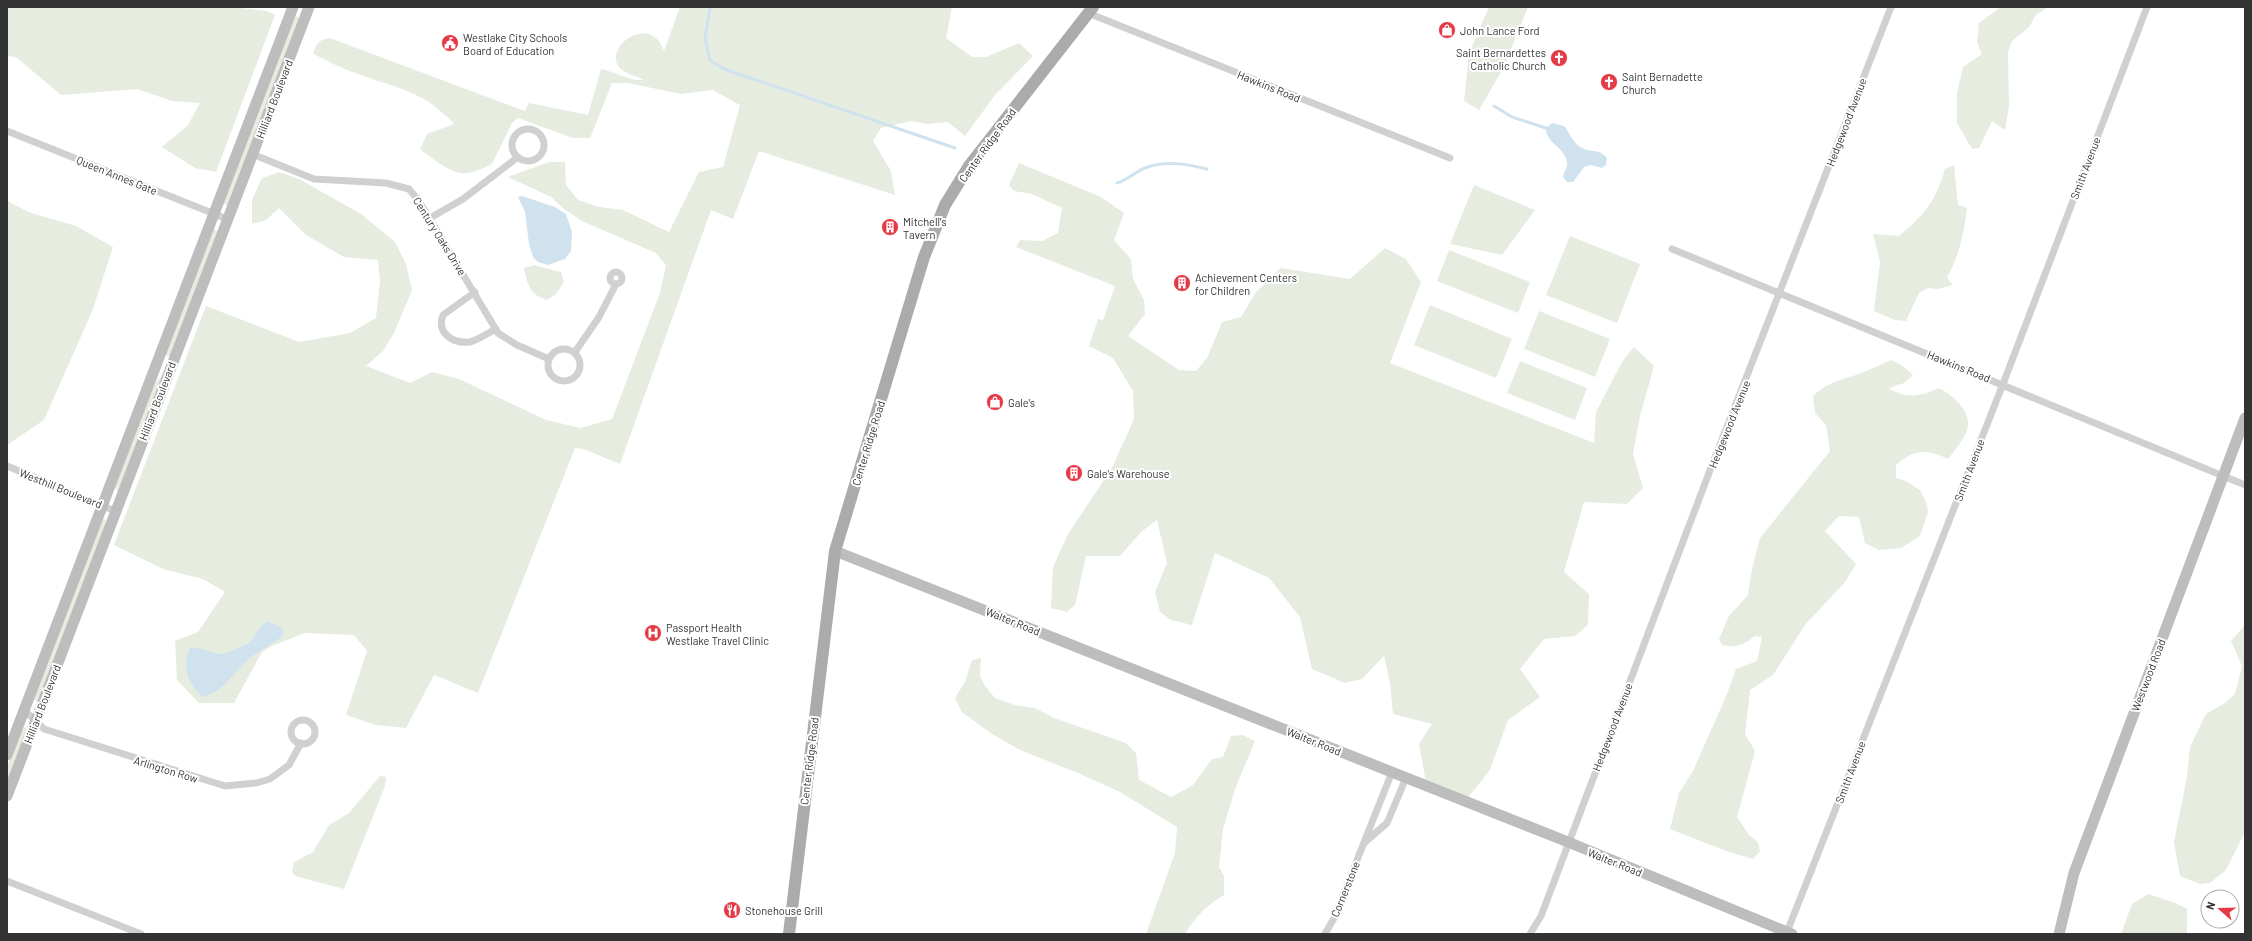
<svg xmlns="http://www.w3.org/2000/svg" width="2252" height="941" font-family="Barlow,sans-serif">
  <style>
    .green { fill: #e6ecdf }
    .water { fill: #cfe2ee }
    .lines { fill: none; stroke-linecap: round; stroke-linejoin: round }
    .stream { stroke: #cfe2ee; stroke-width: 3 }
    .street { stroke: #d0d0d0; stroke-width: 7 }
    .secondary { stroke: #bdbdbd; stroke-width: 11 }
    .primary { stroke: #ababab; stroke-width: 12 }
    .labels { text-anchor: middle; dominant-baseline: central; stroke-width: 4; stroke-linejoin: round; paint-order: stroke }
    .poi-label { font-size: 11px; fill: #333; stroke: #fff; text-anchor: start }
    .street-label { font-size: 11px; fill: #333; stroke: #fff }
  </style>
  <rect width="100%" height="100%" fill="#fff"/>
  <!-- green -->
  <g class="green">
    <path d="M 7,7 L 233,7 L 267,11 L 275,15 L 216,172 L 195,168 L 162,147 L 188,125 L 200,103 L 172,101 L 137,89 L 61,95 L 16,57 L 7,56 Z"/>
    <path d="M 680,7 L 952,7 L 946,38 L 972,57 L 986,57 L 1019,43 L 1033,56 L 995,95 L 965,136 L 948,122 L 928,124 L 911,121 L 881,128 L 873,141 L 891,171 L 895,195 L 759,151 L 733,219 L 711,210 L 620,464 L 583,449 L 575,448 L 478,693 L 434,675 L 406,728 L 376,725 L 346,715 L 367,651 L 354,635 L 305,633 L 272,646 L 262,652 L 234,703 L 199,703 L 177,680 L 175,641 L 198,632 L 225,592 L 203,579 L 163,569 L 114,545 L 206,306 L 299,342 L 350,333 L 376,318 L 380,281 L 378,260 L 344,257 L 306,235 L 279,208 L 266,220 L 252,224 L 252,200 L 262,178 L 279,172 L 299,179 L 361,214 L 395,242 L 406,264 L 412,290 L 394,333 L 383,351 L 366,366 L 410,383 L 432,372 L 459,379 L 546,420 L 581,428 L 612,419 L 660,293 L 666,265 L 656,253 L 582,221 L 564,209 L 551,197 L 508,177 L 549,162 L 565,162 L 566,185 L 578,200 L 599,207 L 623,210 L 669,232 L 699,172 L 723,167 L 740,105 L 713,90 L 681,94 L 628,83 L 612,83 L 590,138 L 573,138 L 518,118 L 512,123 L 492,164 C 485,167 476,172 468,173 C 452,176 432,158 420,149 L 427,134 L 454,124 C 422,89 397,89 355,73 C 340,68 326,60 313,54 C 316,43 319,40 330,38 L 525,111 L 529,103 L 588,115 L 601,69 C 616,72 628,81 643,80 C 637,76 626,74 621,69 C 602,51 640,20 658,40 C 661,43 662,48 664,51 Z"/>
    <path d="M 1489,7 L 1528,7 L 1504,67 L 1479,110 L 1464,101 L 1469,53 Z"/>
    <path d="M 2001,7 L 2048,7 L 2036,15 L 2029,27 L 2012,41 L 2008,52 L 2009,107 L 2005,130 L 1992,121 L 1979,148 L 1972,149 L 1957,123 L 1957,93 L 1963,67 L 1982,54 L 1977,42 L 1979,23 Z"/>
    <path d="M 297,16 L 299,19 L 229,204 L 226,205 L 223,203 L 294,18 Z"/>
    <path d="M 1019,163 L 1101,197 L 1124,213 L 1114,240 L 1131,259 L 1133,279 L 1144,300 L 1145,314 L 1128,336 L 1179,370 L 1196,371 L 1207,358 L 1222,322 L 1241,317 L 1256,292 L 1281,268 L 1350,279 L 1385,248 L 1406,259 L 1421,282 L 1390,363 L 1594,443 L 1596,412 L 1622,362 L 1634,347 L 1654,366 L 1640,416 L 1633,454 L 1643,488 L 1627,504 L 1584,502 L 1564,572 L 1589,594 L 1588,625 L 1575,636 L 1544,639 L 1520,669 L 1540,697 L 1508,720 L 1490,770 L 1466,800 L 1426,782 L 1419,744 L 1432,724 L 1393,714 L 1390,683 L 1384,656 L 1362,679 L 1345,683 L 1312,669 L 1300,617 L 1269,578 L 1215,553 L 1192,625 L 1171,620 L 1160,612 L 1155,592 L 1167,563 L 1157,520 L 1142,531 L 1120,556 L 1086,556 L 1075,605 L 1067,612 L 1051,608 L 1053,567 L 1068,534 L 1112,468 L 1134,419 L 1133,391 L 1113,358 L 1089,346 L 1098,319 L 1103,320 L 1115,286 L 1016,247 L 1020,240 L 1042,241 L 1058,233 L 1062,208 L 1032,194 L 1014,191 L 1009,185 Z"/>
    <path d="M 1954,165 L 1958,205 L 1967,208 C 1964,233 1959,256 1947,278 L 1953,285 L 1938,289 L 1928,288 L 1919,293 L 1906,321 L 1895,320 L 1874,311 L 1880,262 L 1873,234 L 1899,236 C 1924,216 1936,200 1945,169 Z"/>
    <path d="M 1474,185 L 1535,210 L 1502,255 L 1450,244 Z"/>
    <path d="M 7,201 L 31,213 L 76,226 L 113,247 L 93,309 L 44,420 L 7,445 Z"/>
    <path d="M 213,229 L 217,231 L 170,356 L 167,356 L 165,355 Z"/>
    <path d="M 1570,236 L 1640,264 L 1617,323 L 1546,295 Z"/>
    <path d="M 1449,250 L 1530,282 L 1518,313 L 1437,281 Z"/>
    <path d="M 534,265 L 561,272 L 564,282 L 556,294 L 547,300 C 530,295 527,284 524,268 Z"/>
    <path d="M 1430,305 L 1512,339 L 1496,378 L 1414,345 Z"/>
    <path d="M 1539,311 L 1610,339 L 1595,377 L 1524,349 Z"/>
    <path d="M 1891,360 L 1903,366 L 1913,375 L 1904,383 L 1889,388 C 1907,400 1921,396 1939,388 C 1953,395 1975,414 1966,433 C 1962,442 1954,451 1948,459 C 1926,449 1915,449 1896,465 L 1896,478 L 1906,481 L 1920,490 L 1927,504 L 1928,512 L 1920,536 L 1901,548 L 1879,550 L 1865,543 L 1859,517 L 1839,516 L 1825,531 L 1856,564 L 1845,582 L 1805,625 L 1773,675 L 1750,690 L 1745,734 L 1755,751 L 1737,817 L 1749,835 L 1758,842 L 1760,851 L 1753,859 L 1726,851 L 1670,829 L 1679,793 L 1693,771 L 1727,694 L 1736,669 L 1757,661 L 1762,637 L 1755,636 C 1744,645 1736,648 1722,645 L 1719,639 L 1729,616 L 1748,595 L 1752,569 L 1760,538 L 1830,451 L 1826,425 L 1815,413 L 1813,396 C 1825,384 1837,381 1853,376 C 1866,372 1879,365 1891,360 Z"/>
    <path d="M 1520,361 L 1587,388 L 1575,420 L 1507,393 Z"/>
    <path d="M 159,378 L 161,379 L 118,492 L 115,487 L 153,386 Z"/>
    <path d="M 105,519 L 106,524 L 39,699 L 35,701 L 34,698 L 102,520 Z"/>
    <path d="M 2245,625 L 2245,832 L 2226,870 L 2210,883 L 2200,884 L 2180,876 L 2174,842 L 2187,777 L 2190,747 L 2206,714 L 2225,703 L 2235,694 L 2242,666 L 2231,641 Z"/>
    <path d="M 981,658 L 980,676 L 985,686 L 995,698 L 1015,705 L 1035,708 L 1054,718 L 1126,743 L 1136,753 L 1139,780 L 1171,797 L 1193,785 L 1212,759 L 1223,757 L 1231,736 L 1243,735 L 1255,741 L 1235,789 L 1223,829 L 1219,867 L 1224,876 L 1224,895 C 1207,905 1195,917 1185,934 L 1146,934 L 1175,853 L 1177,827 L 1120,792 L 1078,773 L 1020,750 L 992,734 L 962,712 L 955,698 L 965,682 L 972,660 Z"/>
    <path d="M 26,727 L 27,731 L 7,783 L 7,767 L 21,731 Z"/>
    <path d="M 380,776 L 386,777 L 385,786 L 344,889 L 295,876 L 292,872 L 294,862 L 313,852 L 329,825 L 349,813 Z"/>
    <path d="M 2148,894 L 2175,903 L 2187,909 L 2187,934 L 2121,934 L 2132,904 Z"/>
  </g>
  <!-- water -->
  <g class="water">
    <path d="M 1552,123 L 1564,126 C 1570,133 1573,144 1582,148 C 1591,153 1599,148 1607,158 L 1606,165 L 1602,168 L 1591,165 L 1584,167 L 1573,182 L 1567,182 L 1563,177 C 1564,171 1568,167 1567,162 C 1565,147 1545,143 1546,128 Z"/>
    <path d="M 522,196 L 555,207 L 566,214 L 572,232 L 571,251 L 565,259 L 548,265 L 538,262 L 533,257 L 529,244 L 525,212 L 518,197 Z"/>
    <path d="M 267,621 L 283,628 L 283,636 C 272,644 259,651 249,659 C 234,672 223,692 203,697 C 189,685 180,664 191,647 C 214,649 214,661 238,648 C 241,646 247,645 249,643 C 256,637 257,628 267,621 Z"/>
  </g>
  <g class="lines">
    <!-- stream -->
    <g class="stream">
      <path d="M 710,7 L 705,38 L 710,60 L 724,69 L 955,148"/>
      <path d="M 1494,106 L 1512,117 L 1546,128"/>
      <path d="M 1117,183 C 1128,180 1135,172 1145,168 C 1165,160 1187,164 1207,169"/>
    </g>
    <!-- street -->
    <g class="street">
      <path d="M 1088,13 L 1450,158"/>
      <circle cx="528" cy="145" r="16"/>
      <path d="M 7,131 L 227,219"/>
      <path d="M 252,154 L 314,179 L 386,183 L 409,189 L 419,201 L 498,333 L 517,345 L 549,359"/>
      <path d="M 430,218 L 463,199 L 518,157"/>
      <path d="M 1672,249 L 2245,485"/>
      <circle cx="616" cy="278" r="6"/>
      <path d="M 475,292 L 443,315 C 436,333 453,344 470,342 C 478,340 488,333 496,329"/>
      <circle cx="564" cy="365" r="16"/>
      <path d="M 575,352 L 599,317 L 616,284"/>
      <path d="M 7,466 L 115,511"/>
      <path d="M 24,710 L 44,729 L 225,786 L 256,783 L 270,779 L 289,765 L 301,743"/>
      <circle cx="303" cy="732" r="12"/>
      <path d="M 1364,843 L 1387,823 L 1406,778"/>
      <path d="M 7,881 L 141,934"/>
      <path d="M 1787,932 L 2003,384 L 2147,7"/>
      <path d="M 1325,934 L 1334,918 L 1392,772"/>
      <path d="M 1530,934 L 1541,916 L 1712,465 L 1891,7"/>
    </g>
    <!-- secondary -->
    <g class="secondary">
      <path d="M 835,551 L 1568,842 L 1792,934"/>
      <path d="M 7,755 L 293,7"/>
      <path d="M 7,796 L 309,7"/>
      <path d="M 2059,934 L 2074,873 L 2245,418"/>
    </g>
    <!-- primary -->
    <path class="primary" d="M 789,934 L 835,551 L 924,257 L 945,205 L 969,166 L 1093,7"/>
  </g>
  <!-- icons -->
  <defs>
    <g id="shop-disc" transform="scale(0.9)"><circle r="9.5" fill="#e63946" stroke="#fff"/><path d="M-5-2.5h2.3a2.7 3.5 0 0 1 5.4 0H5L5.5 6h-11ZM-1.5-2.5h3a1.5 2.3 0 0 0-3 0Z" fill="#fff"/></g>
    <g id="civic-disc" transform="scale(0.9)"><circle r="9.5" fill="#e63946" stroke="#fff"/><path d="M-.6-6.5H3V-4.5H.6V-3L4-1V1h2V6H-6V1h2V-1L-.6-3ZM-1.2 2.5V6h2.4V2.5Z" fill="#fff"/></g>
    <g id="church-disc" transform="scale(0.9)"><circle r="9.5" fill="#e63946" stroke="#fff"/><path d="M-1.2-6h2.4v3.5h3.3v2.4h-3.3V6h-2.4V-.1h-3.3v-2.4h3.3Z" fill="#fff"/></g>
    <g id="building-disc" transform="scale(0.9)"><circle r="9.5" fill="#e63946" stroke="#fff"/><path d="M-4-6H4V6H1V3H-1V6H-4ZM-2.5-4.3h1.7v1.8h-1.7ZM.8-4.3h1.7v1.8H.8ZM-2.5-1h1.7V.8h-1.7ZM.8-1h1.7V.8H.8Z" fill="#fff"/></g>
    <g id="hospital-disc" transform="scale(0.9)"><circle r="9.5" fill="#e63946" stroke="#fff"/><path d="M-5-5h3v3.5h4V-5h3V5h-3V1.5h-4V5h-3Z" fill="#fff"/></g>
    <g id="restaurant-disc" transform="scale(0.9)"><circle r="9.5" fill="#e63946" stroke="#fff"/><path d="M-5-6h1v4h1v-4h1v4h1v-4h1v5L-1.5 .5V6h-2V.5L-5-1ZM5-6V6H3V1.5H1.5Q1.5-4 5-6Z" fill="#fff"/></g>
  </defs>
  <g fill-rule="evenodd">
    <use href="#shop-disc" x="1447" y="30"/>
    <use href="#civic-disc" x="450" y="43"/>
    <use href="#church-disc" x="1559" y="58"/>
    <use href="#church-disc" x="1609" y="82"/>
    <use href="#building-disc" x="890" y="227"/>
    <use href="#building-disc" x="1182" y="283"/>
    <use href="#shop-disc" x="995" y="402"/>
    <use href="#building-disc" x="1074" y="473"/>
    <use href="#hospital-disc" x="653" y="633"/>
    <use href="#restaurant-disc" x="732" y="910"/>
  </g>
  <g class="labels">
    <!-- poi labels -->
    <g class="poi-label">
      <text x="1460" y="30">John Lance Ford</text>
      <text x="463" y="37">Westlake City Schools<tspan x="463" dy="13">Board of Education</tspan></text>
      <text x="1546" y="52" text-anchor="end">Saint Bernardettes<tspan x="1546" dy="13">Catholic Church</tspan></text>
      <text x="1622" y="76">Saint Bernadette<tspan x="1622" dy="13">Church</tspan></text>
      <text x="903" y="221">Mitchell's<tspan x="903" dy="13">Tavern</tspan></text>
      <text x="1195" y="277">Achievement Centers<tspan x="1195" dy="13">for Children</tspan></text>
      <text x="1008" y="402">Gale's</text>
      <text x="1087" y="473">Gale's Warehouse</text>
      <text x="666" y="627">Passport Health<tspan x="666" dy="13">Westlake Travel Clinic</tspan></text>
      <text x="745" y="910">Stonehouse Grill</text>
    </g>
    <!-- street labels -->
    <g class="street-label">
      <text transform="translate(1269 86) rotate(22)">Hawkins Road</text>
      <text transform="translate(274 99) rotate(-69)">Hilliard Boulevard</text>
      <text transform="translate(1846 122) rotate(-69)">Hedgewood Avenue</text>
      <text transform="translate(987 145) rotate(-54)">Center Ridge Road</text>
      <text transform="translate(2085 168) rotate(-69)">Smith Avenue</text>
      <text transform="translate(117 175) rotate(22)">Queen Annes Gate</text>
      <text transform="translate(440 236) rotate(58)">Century Oaks Drive</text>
      <text transform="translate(1959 366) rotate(22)">Hawkins Road</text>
      <text transform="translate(157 401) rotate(-69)">Hilliard Boulevard</text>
      <text transform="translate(1729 424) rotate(-68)">Hedgewood Avenue</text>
      <text transform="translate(868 443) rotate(-73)">Center Ridge Road</text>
      <text transform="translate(1969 470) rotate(-69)">Smith Avenue</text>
      <text transform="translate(61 488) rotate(22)">Westhill Boulevard</text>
      <text transform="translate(1013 621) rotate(22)">Walter Road</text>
      <text transform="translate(2148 675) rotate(-69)">Westwood Road</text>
      <text transform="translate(42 704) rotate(-69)">Hilliard Boulevard</text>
      <text transform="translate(1612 727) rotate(-69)">Hedgewood Avenue</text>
      <text transform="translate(1314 741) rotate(22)">Walter Road</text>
      <text transform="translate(809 761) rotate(-83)">Center Ridge Road</text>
      <text transform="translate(166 769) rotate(17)">Arlington Row</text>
      <text transform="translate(1850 772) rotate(-69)">Smith Avenue</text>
      <text transform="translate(1615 862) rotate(22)">Walter Road</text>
      <text transform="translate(1345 889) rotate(-68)">Cornerstone</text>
    </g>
  </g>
  <!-- border -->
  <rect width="2252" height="941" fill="none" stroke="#333333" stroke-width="16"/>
  <!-- north arrow -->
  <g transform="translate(2220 909) rotate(290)"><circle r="19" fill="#ffffff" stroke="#adadad"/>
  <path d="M0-3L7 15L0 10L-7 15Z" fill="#e63946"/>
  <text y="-6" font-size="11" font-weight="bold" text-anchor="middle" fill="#333333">N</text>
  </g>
</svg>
